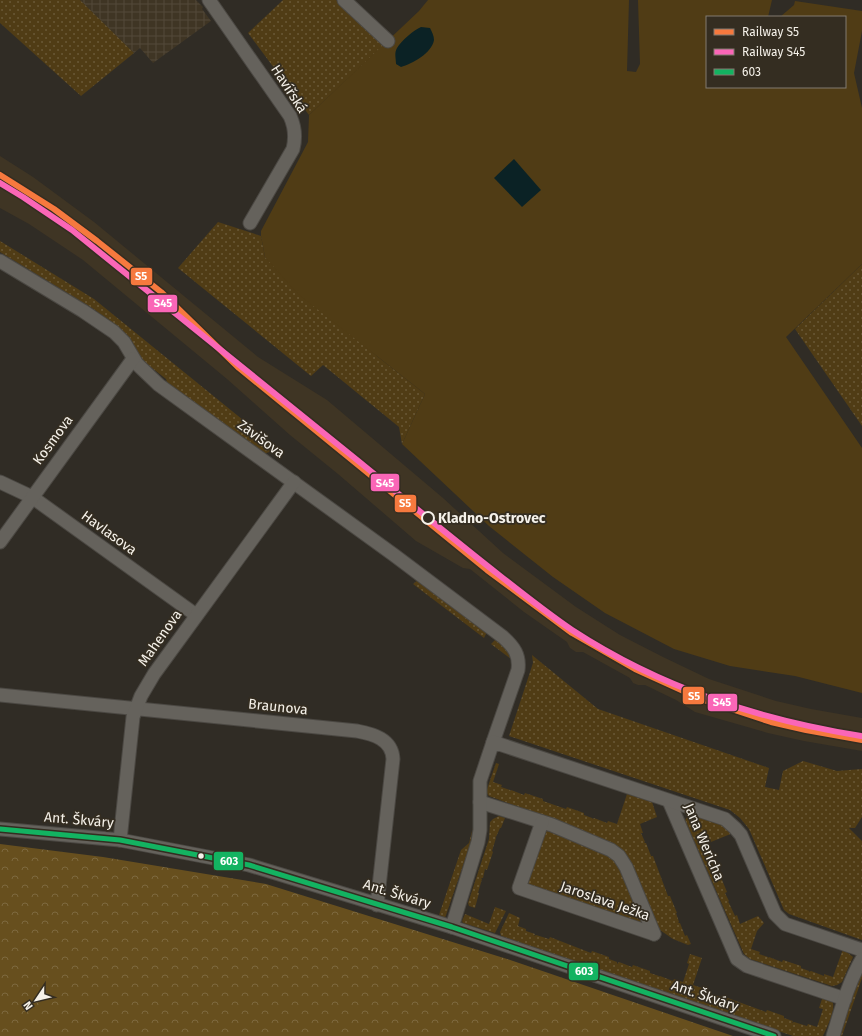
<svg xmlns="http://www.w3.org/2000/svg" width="862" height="1036" font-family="'Fira Sans',sans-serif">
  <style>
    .industrial { fill: url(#industrial-grid) }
    .built { fill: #3f3524 }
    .grass { fill: url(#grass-dots) }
    .forest { fill: url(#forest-crowns) }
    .garden { fill: #503c15 }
    .water { fill: #0b2225 }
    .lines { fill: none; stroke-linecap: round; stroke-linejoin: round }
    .street-casing { stroke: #4b4843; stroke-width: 15 }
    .street { stroke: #65625c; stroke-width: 13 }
    .bus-1-casing { stroke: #342d21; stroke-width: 8 }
    .bus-1 { stroke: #13b361; stroke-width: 5 }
    .rail-1-casing { stroke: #342d21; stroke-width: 9 }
    .rail-2-casing { stroke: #342d21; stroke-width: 9 }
    .rail-1 { stroke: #f6793e; stroke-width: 6 }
    .rail-2 { stroke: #fa66b7; stroke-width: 6 }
    .stop-dot { fill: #342d21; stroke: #f5f1e9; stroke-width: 2 }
    .bus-dot { fill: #f5f1e9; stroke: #342d21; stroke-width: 1.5 }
    .labels { text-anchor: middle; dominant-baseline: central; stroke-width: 3.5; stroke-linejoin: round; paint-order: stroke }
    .street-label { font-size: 14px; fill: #f5f1e9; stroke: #342d21 }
    .stop-label { font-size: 14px; font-weight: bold; fill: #f5f1e9; stroke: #342d21; text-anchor: start }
    .line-badge { stroke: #342d21; stroke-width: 1.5 }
    .badge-label { font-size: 11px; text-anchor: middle; font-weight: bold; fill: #fff }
  </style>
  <defs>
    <pattern id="industrial-grid" width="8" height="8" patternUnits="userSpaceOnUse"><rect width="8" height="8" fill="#3f3524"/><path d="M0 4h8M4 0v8" fill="none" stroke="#524939"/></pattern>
    <pattern id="grass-dots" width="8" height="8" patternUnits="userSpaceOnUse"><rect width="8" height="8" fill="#503c15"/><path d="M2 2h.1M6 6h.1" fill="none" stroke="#6a5937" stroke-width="1.8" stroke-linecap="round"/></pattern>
    <pattern id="forest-crowns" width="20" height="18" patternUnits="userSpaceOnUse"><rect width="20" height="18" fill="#674f1e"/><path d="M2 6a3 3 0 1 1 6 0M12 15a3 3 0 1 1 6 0" fill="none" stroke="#7d693f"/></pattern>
  </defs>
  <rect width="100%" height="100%" fill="#302c25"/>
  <!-- industrial -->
  <path class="industrial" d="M 80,0 L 196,0 L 203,7 L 202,9 L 211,21 L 153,63 L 140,48 L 134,53 Z"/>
  <!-- built -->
  <path class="built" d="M 0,156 L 33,177 L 94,222 L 258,357 L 327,400 L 443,498 L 503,553 L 576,607 L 620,635 L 663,657 L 709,679 L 776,701 L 811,709 L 862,718 L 862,751 L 804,741 L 768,733 L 695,712 L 676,700 L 645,685 L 638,685 L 633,683 L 630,678 L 583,652 L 576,652 L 570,648 L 567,642 L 524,612 L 470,569 L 463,568 L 416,541 L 338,474 L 290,435 L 227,379 L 83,260 L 29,224 L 0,208 Z"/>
  <!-- grass -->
  <g class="grass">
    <path d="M 0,0 L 80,0 L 134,53 L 81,96 L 0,23 Z"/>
    <path d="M 283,0 L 336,0 L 384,45 L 309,115 L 248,33 Z"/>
    <path d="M 218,222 L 261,236 L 265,257 L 378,357 L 425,394 L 402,444 L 399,427 L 323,365 L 311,376 L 178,268 Z"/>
    <path d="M 0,241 L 94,299 L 275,446 C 273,452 267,453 262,454 L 168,386 L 166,379 L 142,360 L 130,338 L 116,325 L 92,308 L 0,252 Z"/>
    <path d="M 862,264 L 862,426 L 795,329 Z"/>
    <path d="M 419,579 L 487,632 L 484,638 L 413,584 Z"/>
    <path d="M 495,640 L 500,640 L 510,654 L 511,659 L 491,644 Z"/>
    <path d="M 532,655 L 598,709 L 769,768 L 765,787 L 779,790 L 783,771 L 803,761 L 837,771 L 862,769 L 862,817 L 855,828 L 849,828 L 862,841 L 862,940 L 789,914 L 784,910 L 749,829 L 740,818 L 730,810 L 509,736 L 533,663 Z"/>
    <path d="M 496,763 L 499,764 L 493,782 L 502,785 L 501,787 L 510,790 L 510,791 L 511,790 L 524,795 L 525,793 L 543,799 L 543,801 L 566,809 L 567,807 L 584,813 L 584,815 L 592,818 L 593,819 L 594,818 L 607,823 L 608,821 L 617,824 L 627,794 L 652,802 L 657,817 L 640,824 L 643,833 L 641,833 L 645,842 L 644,843 L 646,843 L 651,856 L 653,856 L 668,896 L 670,896 L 677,913 L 676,913 L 679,922 L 678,923 L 680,923 L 685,936 L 687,935 L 691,944 L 688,945 L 673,939 L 657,928 L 629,863 L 554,820 L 489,796 L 486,792 Z"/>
    <path d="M 692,814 L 726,825 L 733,833 L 706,844 L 710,852 L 708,853 L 712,861 L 711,862 L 712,863 L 718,876 L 720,875 L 727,892 L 725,893 L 729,901 L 728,902 L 729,903 L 735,916 L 737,915 L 740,924 L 758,916 L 764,923 L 757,931 L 751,949 L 760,952 L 759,954 L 768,957 L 768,958 L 769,957 L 782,962 L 783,960 L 801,966 L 801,968 L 809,971 L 809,972 L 811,971 L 824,976 L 824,974 L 833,977 L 843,949 L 853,957 L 842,982 L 837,985 L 832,986 L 750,959 L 744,954 L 685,820 L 688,816 Z"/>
    <path d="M 499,816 L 505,818 L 501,828 L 500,828 L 496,837 L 495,836 L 496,838 L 492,851 L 493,852 L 487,870 L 485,869 L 483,878 L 481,878 L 482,879 L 478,893 L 479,893 L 475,908 L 469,906 L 468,903 L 489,839 L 490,822 L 493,819 Z"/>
    <path d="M 473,827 L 470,845 L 445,918 L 439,915 L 461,850 L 469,843 Z"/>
    <path d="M 547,830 L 607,855 L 618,864 L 642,920 L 640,923 L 530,887 L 527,884 L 545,831 Z"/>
    <path d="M 495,907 L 506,911 L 495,933 L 463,923 L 462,921 L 465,914 L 489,924 Z"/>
    <path d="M 509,913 L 520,918 L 518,926 L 526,929 L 526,931 L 535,934 L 534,936 L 536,935 L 549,939 L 550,937 L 591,953 L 592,951 L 609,957 L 609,959 L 617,962 L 617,964 L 619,962 L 632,967 L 633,965 L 650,971 L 650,973 L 659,976 L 658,977 L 660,976 L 673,981 L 674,979 L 683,982 L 689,964 L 687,963 L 690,954 L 702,958 L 693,985 L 702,988 L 701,990 L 710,993 L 710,995 L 711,994 L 725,998 L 725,997 L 766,1012 L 767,1010 L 784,1016 L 784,1018 L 793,1021 L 792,1023 L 794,1022 L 807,1026 L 808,1024 L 817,1027 L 823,1009 L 819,1008 L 823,996 C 826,998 830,999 832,1001 C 837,1008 826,1029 823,1036 L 793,1036 L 501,936 L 500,932 Z"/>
    <path d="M 862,969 L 862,978 L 842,1036 L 838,1036 Z"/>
  </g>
  <!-- forest -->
  <path class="forest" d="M 0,844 L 103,857 L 266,884 L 507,959 L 733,1036 L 0,1036 Z"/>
  <!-- garden -->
  <path class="garden" d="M 428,0 L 629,0 L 627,71 L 636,72 L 640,64 L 638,0 L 772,0 L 768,17 L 707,17 L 707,87 L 845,87 L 845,17 L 780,17 L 794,5 L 795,1 L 862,11 L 862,31 L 854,73 L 862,108 L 862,264 L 786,337 L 862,448 L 862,693 L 795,676 L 730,666 L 674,649 L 605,613 L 553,577 L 489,526 L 402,444 L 425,394 L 298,294 L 265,257 L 261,236 L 261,231 L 308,142 L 309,115 L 419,11 Z"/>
  <!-- water -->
  <g class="water">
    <path d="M 421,27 L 430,28 C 432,32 434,36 434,40 C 432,53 412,64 401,67 L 396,64 C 396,58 394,53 397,48 C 401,41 414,30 421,27 Z"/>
    <path d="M 514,159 L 541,190 L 522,207 L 494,178 Z"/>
  </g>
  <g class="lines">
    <!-- street casing -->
    <g class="street-casing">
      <g id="street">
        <path d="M 209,0 L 290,116 C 295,127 296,137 293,149 L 250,223"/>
        <path d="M 344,0 L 388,41"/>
        <path d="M 0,261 L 83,311 L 114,332 L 124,342 L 137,364 L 159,385 L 394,555 L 503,637 C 514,647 520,655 518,670 L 493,742"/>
        <path d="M 0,482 L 32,497 L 196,615"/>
        <path d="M 0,542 L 133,359"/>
        <path d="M 0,695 L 357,731 C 373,734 392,739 393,759 L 377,905"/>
        <path d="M 669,801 L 737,959 L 747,966 L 845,999"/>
        <path d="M 480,802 L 552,825 L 611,850 L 619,856 L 626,867 L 654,934"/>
        <path d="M 542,822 L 519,888 L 654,934"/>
        <path d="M 0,829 L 120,840 L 249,865 L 452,927 L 774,1036"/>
        <path d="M 120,840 L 133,717 L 141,696 L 154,674 L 294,482"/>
        <path d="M 452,927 L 478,842 L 480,830 L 480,781 L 493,742 L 725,819 L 735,828 L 741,835 L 775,914 L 785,924 L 862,950"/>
        <path d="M 833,1036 C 841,1010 848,983 862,959"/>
      </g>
    </g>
    <!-- street -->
    <use href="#street" class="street"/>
    <!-- bus-1 casing -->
    <g class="bus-1-casing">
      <path id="bus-1" d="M 0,829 L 120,840 L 249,865 L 452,927 L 774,1036"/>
    </g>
    <!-- bus-1 -->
    <use href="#bus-1" class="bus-1"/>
    <!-- rail-1 casing -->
    <g class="rail-1-casing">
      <path id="rail-1" d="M 0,175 L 54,209 L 97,241 L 161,292 L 239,368 L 487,570 L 572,633 L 635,669 L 701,699 L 771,722 L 806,730 L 862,740"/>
    </g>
    <!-- rail-2 casing -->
    <g class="rail-2-casing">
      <path id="rail-2" d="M 0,183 L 23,197 L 72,230 C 168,308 265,386 362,464 C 407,501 453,539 499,575 C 523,594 547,613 572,630 C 661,688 757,719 861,736"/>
    </g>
    <!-- rail-1 -->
    <use href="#rail-1" class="rail-1"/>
    <!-- rail-2 -->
    <use href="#rail-2" class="rail-2"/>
  </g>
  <!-- markers -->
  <circle class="stop-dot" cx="428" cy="518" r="6"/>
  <circle class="bus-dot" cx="201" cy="856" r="3.5"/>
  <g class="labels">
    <!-- street labels -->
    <g class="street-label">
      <text transform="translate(289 89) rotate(57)">Havířská</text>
      <text transform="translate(261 439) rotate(36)">Závišova</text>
      <text transform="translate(53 440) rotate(-54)">Kosmova</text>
      <text transform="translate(109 533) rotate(36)">Havlasova</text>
      <text transform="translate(160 638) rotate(-55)">Mahenova</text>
      <text transform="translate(278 707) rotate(6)">Braunova</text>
      <text transform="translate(79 820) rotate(5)">Ant. Škváry</text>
      <text transform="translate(704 842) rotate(67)">Jana Wericha</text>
      <text transform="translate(397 894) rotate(17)">Ant. Škváry</text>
      <text transform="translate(605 901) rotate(19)">Jaroslava Ježka</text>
      <text transform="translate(705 996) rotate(19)">Ant. Škváry</text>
    </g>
    <!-- stop labels -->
    <g class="stop-label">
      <text x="438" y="518">Kladno-Ostrovec</text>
    </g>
  </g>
  <g class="line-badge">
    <rect x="130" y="267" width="23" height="19" rx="4" fill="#f6793e"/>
    <rect x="147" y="294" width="31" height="19" rx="4" fill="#fa66b7"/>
    <rect x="370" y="473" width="30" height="19" rx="4" fill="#fa66b7"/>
    <rect x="394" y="494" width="23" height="19" rx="4" fill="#f6793e"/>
    <rect x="682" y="686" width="23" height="19" rx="4" fill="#f6793e"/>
    <rect x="707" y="693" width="31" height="19" rx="4" fill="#fa66b7"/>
    <rect x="213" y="851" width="31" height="20" rx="4" fill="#13b361"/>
    <rect x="568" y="962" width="31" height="19" rx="4" fill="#13b361"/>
  </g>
  <g class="badge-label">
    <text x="141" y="280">S5</text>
    <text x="163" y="307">S45</text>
    <text x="385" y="487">S45</text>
    <text x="405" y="507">S5</text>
    <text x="694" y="700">S5</text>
    <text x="722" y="706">S45</text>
    <text x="229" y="865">603</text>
    <text x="584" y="975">603</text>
  </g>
  <!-- legend -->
  <rect x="706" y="16" width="140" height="72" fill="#342d21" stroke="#817b71"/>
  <rect x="714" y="29" width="20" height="6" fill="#f6793e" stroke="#817b71"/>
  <text x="742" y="36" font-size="12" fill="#f5f1e9">Railway S5</text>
  <rect x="714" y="49" width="20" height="6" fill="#fa66b7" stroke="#817b71"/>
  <text x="742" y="56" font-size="12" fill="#f5f1e9">Railway S45</text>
  <rect x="714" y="69" width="20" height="6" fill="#13b361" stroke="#817b71"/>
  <text x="742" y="76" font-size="12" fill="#f5f1e9">603</text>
  <!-- north arrow -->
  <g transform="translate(36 1000) rotate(235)" stroke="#342d21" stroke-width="3" paint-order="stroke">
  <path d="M0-3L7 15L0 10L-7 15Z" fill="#f5f1e9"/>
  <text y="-6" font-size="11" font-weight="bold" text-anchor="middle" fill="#f5f1e9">N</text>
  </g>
</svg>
